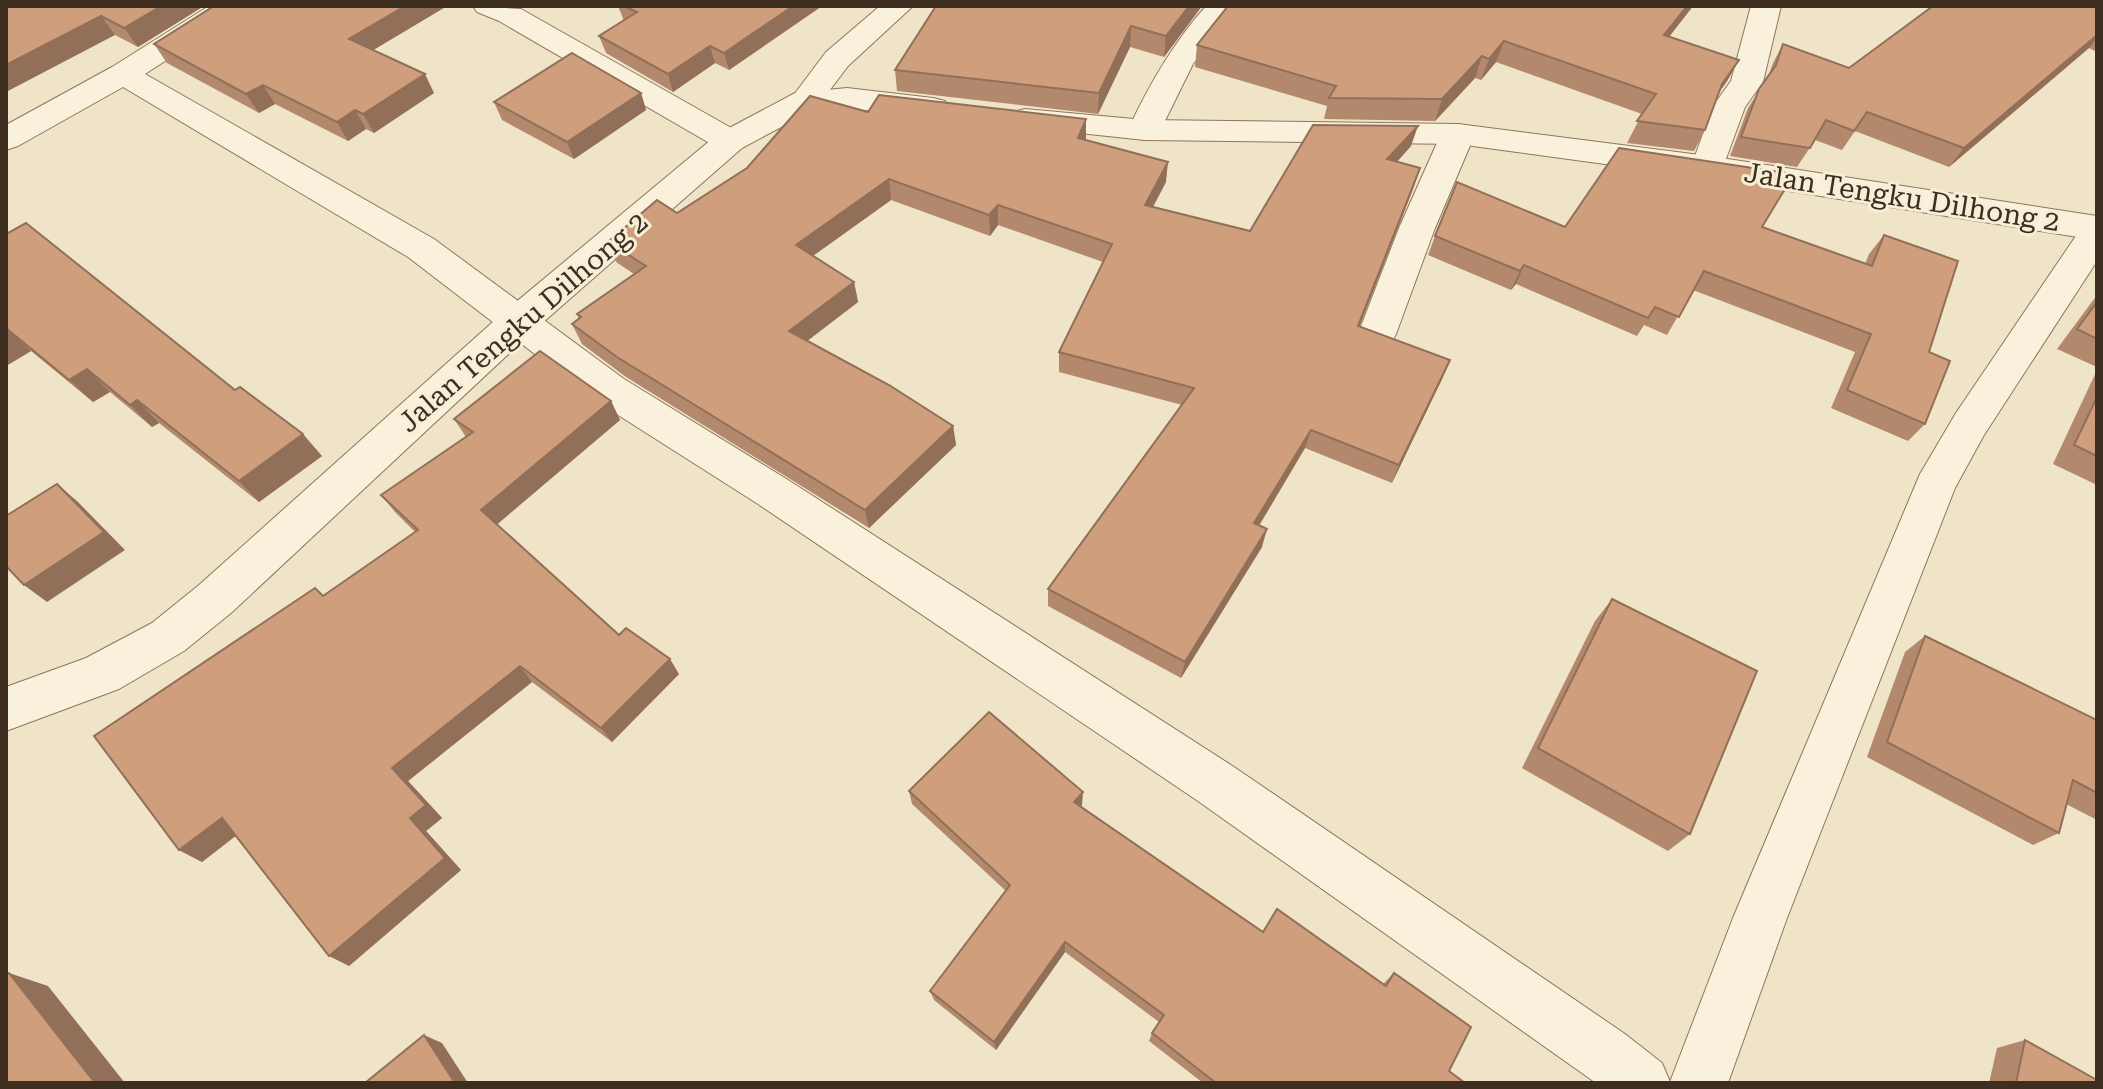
<svg xmlns="http://www.w3.org/2000/svg" width="2103" height="1089" font-family="'Roboto Serif',serif">
  <style>
    .lines { fill: none; stroke-linecap: round; stroke-linejoin: round }
    .minor-casing { stroke: #8d765c; stroke-width: 2 }
    .tertiary-casing { stroke: #8d765c; stroke-width: 2 }
    .minor { fill: #faf1dc; fill-rule: evenodd }
    .tertiary { fill: #faf1dc; fill-rule: evenodd }
    .wall { fill: #b2896c }
    .shaded-wall { fill: #916f58 }
    .building { fill: #cf9f7d; stroke: #916f58; stroke-width: 2 }
    .labels { text-anchor: middle; dominant-baseline: central; stroke-width: 6; stroke-linejoin: round; paint-order: stroke }
    .street-label { font-size: 28px; fill: #3d2e20; stroke: #f7eed8 }
  </style>
  <rect width="100%" height="100%" fill="#f0e4c8"/>
  <g class="lines">
    <!-- minor casing -->
    <g class="minor-casing">
      <g id="minor">
        <path d="M 209,6 L 245,6 L 241,12 L 145,74 L 434,239 L 624,379 L 788,480 L 1234,767 L 1625,1034 L 1662,1063 L 1670,1082 L 1733,918 L 1920,474 L 1956,413 L 2084,224 L 2097,221 L 2097,261 L 1984,435 L 1955,488 L 1787,918 L 1728,1083 L 1596,1083 L 1198,801 L 758,504 L 596,401 L 408,257 L 123,87 L 18,146 L 6,150 L 6,125 L 112,67 Z"/>
        <path d="M 473,6 L 521,9 L 742,134 L 747,141 L 742,148 L 730,152 L 718,148 L 499,21 L 477,12 Z"/>
        <path d="M 880,6 L 913,6 L 848,66 L 817,107 L 806,110 L 795,107 L 790,100 L 826,52 Z"/>
        <path d="M 1206,6 L 1237,6 L 1193,64 L 1157,137 L 1145,140 L 1133,137 L 1128,130 C 1149,85 1173,43 1206,6 Z"/>
        <path d="M 1751,6 L 1781,6 L 1763,82 L 1745,107 L 1720,175 L 1708,178 L 1696,175 L 1691,167 L 1713,106 L 1731,81 Z"/>
        <path d="M 1458,124 L 1470,127 L 1475,134 L 1435,228 L 1396,334 L 1391,344 L 1377,348 L 1363,344 L 1358,334 L 1399,228 L 1441,134 L 1446,127 Z"/>
      </g>
    </g>
    <!-- tertiary casing -->
    <g class="tertiary-casing">
      <g id="tertiary">
        <path d="M 847,88 L 933,98 L 945,101 L 949,108 L 945,115 L 933,118 L 847,108 L 813,110 L 742,148 L 532,332 L 231,613 L 184,651 L 119,689 L 6,731 L 6,687 L 86,658 L 152,623 L 199,585 L 504,312 L 718,134 L 795,93 Z"/>
        <path d="M 1025,109 L 1145,120 L 1458,124 L 1708,156 L 2097,216 L 2097,240 L 1708,178 L 1458,144 L 1145,140 L 1013,126 L 1009,119 L 1013,112 Z"/>
      </g>
    </g>
    <!-- minor -->
    <use href="#minor" class="minor"/>
    <!-- tertiary -->
    <use href="#tertiary" class="tertiary"/>
  </g>
  <!-- wall -->
  <g class="wall">
    <path d="M 6,6 L 204,6 L 138,47 L 115,35 Z"/>
    <path d="M 214,6 L 447,6 L 373,50 L 434,93 L 374,133 L 366,129 L 348,141 L 275,104 L 259,113 L 167,63 L 154,44 Z"/>
    <path d="M 618,6 L 822,6 L 729,70 L 715,63 L 673,92 L 606,53 L 599,36 L 624,21 Z"/>
    <path d="M 1202,6 L 1164,57 L 1130,47 L 1098,114 L 897,91 L 895,70 Z"/>
    <path d="M 1228,6 L 1693,6 L 1669,37 L 1739,60 L 1727,81 L 1718,94 L 1705,130 L 1694,151 L 1627,143 L 1642,114 L 1496,62 L 1481,80 L 1475,78 L 1435,121 L 1324,119 L 1327,106 L 1195,67 L 1197,45 Z"/>
    <path d="M 2097,6 L 2097,52 L 2089,48 L 1949,167 L 1855,131 L 1842,150 L 1815,140 L 1797,167 L 1730,156 L 1748,108 L 1768,77 L 1773,63 L 1783,44 L 1849,68 Z"/>
    <path d="M 641,93 L 646,110 L 574,159 L 502,120 L 494,102 Z"/>
    <path d="M 868,112 L 1086,140 L 1166,182 L 1153,207 L 1250,231 L 1411,146 L 1397,162 L 1420,168 L 1413,189 L 1359,326 L 1450,360 L 1442,379 L 1392,483 L 1305,448 L 1259,525 L 1262,547 L 1181,678 L 1048,606 L 1048,589 L 1182,405 L 1059,372 L 1059,352 L 1103,262 L 998,225 L 990,236 L 891,200 L 813,256 L 854,282 L 858,302 L 807,341 L 953,426 L 956,445 L 869,528 L 626,377 L 582,344 L 572,324 L 579,319 L 577,314 L 634,274 L 616,262 L 608,242 L 677,213 Z"/>
    <path d="M 1565,227 L 1762,227 L 1865,264 L 1869,254 L 1884,235 L 1929,352 L 1925,424 L 1908,441 L 1831,408 L 1855,352 L 1693,290 L 1667,335 L 1644,325 L 1637,336 L 1516,284 L 1511,290 L 1428,255 L 1435,236 Z"/>
    <path d="M 6,234 L 235,390 L 322,456 L 259,502 L 159,423 L 152,427 L 110,392 L 93,402 L 31,351 L 6,366 Z"/>
    <path d="M 2097,295 L 2097,367 L 2057,349 Z"/>
    <path d="M 2097,370 L 2097,485 L 2053,464 Z"/>
    <path d="M 611,401 L 620,420 L 497,524 L 619,635 L 679,674 L 612,742 L 532,682 L 408,781 L 442,818 L 426,831 L 461,870 L 349,966 L 235,836 L 202,862 L 179,850 L 324,596 L 415,532 L 395,512 L 381,495 L 466,437 L 454,419 Z"/>
    <path d="M 1612,599 L 1690,834 L 1668,851 L 1522,768 L 1595,621 Z"/>
    <path d="M 1925,636 L 2097,720 L 2097,820 L 2066,804 L 2059,833 L 2033,845 L 1867,757 L 1905,652 Z"/>
    <path d="M 909,791 L 1082,805 L 1081,806 L 1263,932 L 1383,984 L 1394,973 L 1449,1071 L 1465,1083 L 1203,1083 L 1149,1041 L 1152,1033 L 1159,1022 L 1065,952 L 996,1050 L 934,1000 L 930,991 L 1006,891 L 912,804 Z"/>
    <path d="M 2025,1040 L 2097,1083 L 1989,1083 L 1997,1048 Z"/>
  </g>
  <!-- shaded-wall -->
  <g class="shaded-wall">
    <path d="M 161,6 L 204,6 L 138,47 L 124,28 Z"/>
    <path d="M 405,6 L 447,6 L 360,58 L 349,39 Z"/>
    <path d="M 793,6 L 822,6 L 729,70 L 724,53 Z"/>
    <path d="M 1189,6 L 1202,6 L 1164,57 L 1166,36 Z"/>
    <path d="M 1687,6 L 1693,6 L 1654,56 L 1664,35 Z"/>
    <path d="M 101,16 L 115,35 L 6,92 L 6,65 Z"/>
    <path d="M 1131,26 L 1130,47 L 1098,114 L 1099,93 Z"/>
    <path d="M 2097,35 L 2097,38 L 2089,48 L 1949,167 L 1964,148 Z"/>
    <path d="M 1504,41 L 1496,62 L 1481,80 L 1489,59 Z"/>
    <path d="M 710,46 L 715,63 L 673,92 L 668,74 Z"/>
    <path d="M 1482,56 L 1475,78 L 1435,121 L 1442,99 Z"/>
    <path d="M 1739,60 L 1727,81 L 1710,105 L 1722,84 Z"/>
    <path d="M 425,74 L 434,93 L 374,133 L 363,114 Z"/>
    <path d="M 263,85 L 275,104 L 259,113 L 246,94 Z"/>
    <path d="M 641,93 L 646,110 L 574,159 L 567,142 Z"/>
    <path d="M 355,110 L 366,129 L 348,141 L 337,122 Z"/>
    <path d="M 1086,119 L 1086,140 L 1078,138 Z"/>
    <path d="M 1418,126 L 1411,146 L 1381,179 L 1387,159 Z"/>
    <path d="M 1168,162 L 1166,182 L 1143,225 L 1145,205 Z"/>
    <path d="M 1420,168 L 1413,189 L 1352,346 L 1358,326 Z"/>
    <path d="M 889,179 L 891,200 L 800,265 L 796,245 Z"/>
    <path d="M 998,205 L 998,225 L 990,236 L 989,215 Z"/>
    <path d="M 1524,265 L 1516,284 L 1511,290 L 1520,271 Z"/>
    <path d="M 854,282 L 858,302 L 794,351 L 789,331 Z"/>
    <path d="M 6,328 L 31,351 L 6,366 Z"/>
    <path d="M 1450,360 L 1442,379 L 1392,483 L 1399,465 Z"/>
    <path d="M 87,369 L 110,392 L 93,402 L 69,380 Z"/>
    <path d="M 137,400 L 159,423 L 152,427 L 130,405 Z"/>
    <path d="M 611,401 L 620,420 L 494,527 L 481,510 Z"/>
    <path d="M 953,426 L 956,445 L 869,528 L 865,510 Z"/>
    <path d="M 1311,430 L 1305,448 L 1250,541 L 1254,523 Z"/>
    <path d="M 303,434 L 322,456 L 259,502 L 239,481 Z"/>
    <path d="M 57,484 L 78,502 L 125,550 L 47,602 L 24,585 Z"/>
    <path d="M 1267,529 L 1262,547 L 1181,678 L 1185,662 Z"/>
    <path d="M 670,659 L 679,674 L 612,742 L 601,728 Z"/>
    <path d="M 520,666 L 532,682 L 408,781 L 442,818 L 426,831 L 461,870 L 349,966 L 329,956 L 410,818 L 392,768 Z"/>
    <path d="M 1083,792 L 1082,805 L 1074,815 L 1074,802 Z"/>
    <path d="M 222,818 L 242,831 L 202,862 L 179,850 Z"/>
    <path d="M 1065,942 L 1065,952 L 996,1050 L 994,1042 Z"/>
    <path d="M 9,973 L 48,986 L 125,1083 L 95,1083 Z"/>
    <path d="M 424,1035 L 442,1043 L 468,1083 L 455,1083 Z"/>
  </g>
  <!-- building -->
  <g class="building">
    <path d="M 6,6 L 161,6 L 124,28 L 101,16 L 6,65 Z"/>
    <path d="M 214,6 L 405,6 L 349,39 L 425,74 L 363,114 L 355,110 L 337,122 L 263,85 L 246,94 L 154,44 Z"/>
    <path d="M 624,6 L 793,6 L 724,53 L 710,46 L 668,74 L 599,36 L 637,12 Z"/>
    <path d="M 936,6 L 1189,6 L 1166,36 L 1131,26 L 1099,93 L 895,70 Z"/>
    <path d="M 1228,6 L 1687,6 L 1664,35 L 1739,60 L 1722,84 L 1705,130 L 1637,121 L 1656,94 L 1504,41 L 1489,59 L 1482,56 L 1442,99 L 1329,98 L 1336,86 L 1197,45 Z"/>
    <path d="M 1933,6 L 2097,6 L 2097,35 L 1964,148 L 1867,112 L 1854,131 L 1826,120 L 1810,148 L 1741,137 L 1759,89 L 1776,65 L 1783,44 L 1849,68 Z"/>
    <path d="M 572,53 L 641,93 L 567,142 L 494,102 Z"/>
    <path d="M 879,95 L 1086,119 L 1078,138 L 1168,162 L 1145,205 L 1250,231 L 1313,125 L 1418,126 L 1387,159 L 1420,168 L 1358,326 L 1450,360 L 1399,465 L 1311,430 L 1254,523 L 1267,529 L 1185,662 L 1048,589 L 1194,388 L 1059,352 L 1112,244 L 998,205 L 989,215 L 889,179 L 796,245 L 854,282 L 789,331 L 889,385 L 953,426 L 865,510 L 617,357 L 572,324 L 581,317 L 577,314 L 646,266 L 608,242 L 657,200 L 677,213 L 747,168 L 810,96 L 868,112 Z"/>
    <path d="M 1619,148 L 1794,174 L 1762,227 L 1872,266 L 1884,235 L 1958,261 L 1929,352 L 1950,361 L 1925,424 L 1847,390 L 1871,334 L 1704,271 L 1679,317 L 1655,307 L 1648,318 L 1524,265 L 1520,271 L 1435,236 L 1457,182 L 1565,227 Z"/>
    <path d="M 26,223 L 235,390 L 240,387 L 303,434 L 239,481 L 137,400 L 130,405 L 87,369 L 69,380 L 6,328 L 6,234 Z"/>
    <path d="M 2097,302 L 2097,339 L 2077,329 Z"/>
    <path d="M 540,351 L 611,401 L 481,510 L 619,635 L 626,628 L 670,659 L 601,728 L 520,666 L 392,768 L 426,805 L 410,818 L 445,858 L 329,956 L 222,818 L 179,850 L 94,736 L 315,588 L 323,596 L 418,530 L 381,495 L 473,432 L 454,419 Z"/>
    <path d="M 2097,397 L 2097,456 L 2074,445 Z"/>
    <path d="M 57,484 L 104,532 L 24,585 L 6,566 L 6,516 Z"/>
    <path d="M 1612,599 L 1757,671 L 1690,834 L 1538,748 Z"/>
    <path d="M 1925,636 L 2097,720 L 2097,793 L 2073,780 L 2059,833 L 1887,742 Z"/>
    <path d="M 989,712 L 1083,792 L 1074,802 L 1263,932 L 1277,909 L 1386,986 L 1394,973 L 1471,1027 L 1449,1071 L 1465,1083 L 1216,1083 L 1152,1033 L 1164,1015 L 1065,942 L 994,1042 L 930,991 L 1010,885 L 909,791 Z"/>
    <path d="M 9,973 L 95,1083 L 6,1083 L 6,975 Z"/>
    <path d="M 424,1035 L 455,1083 L 365,1083 Z"/>
    <path d="M 2025,1040 L 2097,1080 L 2097,1083 L 2016,1083 Z"/>
  </g>
  <g class="labels">
    <!-- street labels -->
    <g class="street-label">
      <text transform="translate(1902 197) rotate(9)">Jalan Tengku Dilhong 2</text>
      <text transform="translate(523 322) rotate(-41)">Jalan Tengku Dilhong 2</text>
    </g>
  </g>
  <!-- border -->
  <rect width="2103" height="1089" fill="none" stroke="#3d2e20" stroke-width="16"/>
</svg>
